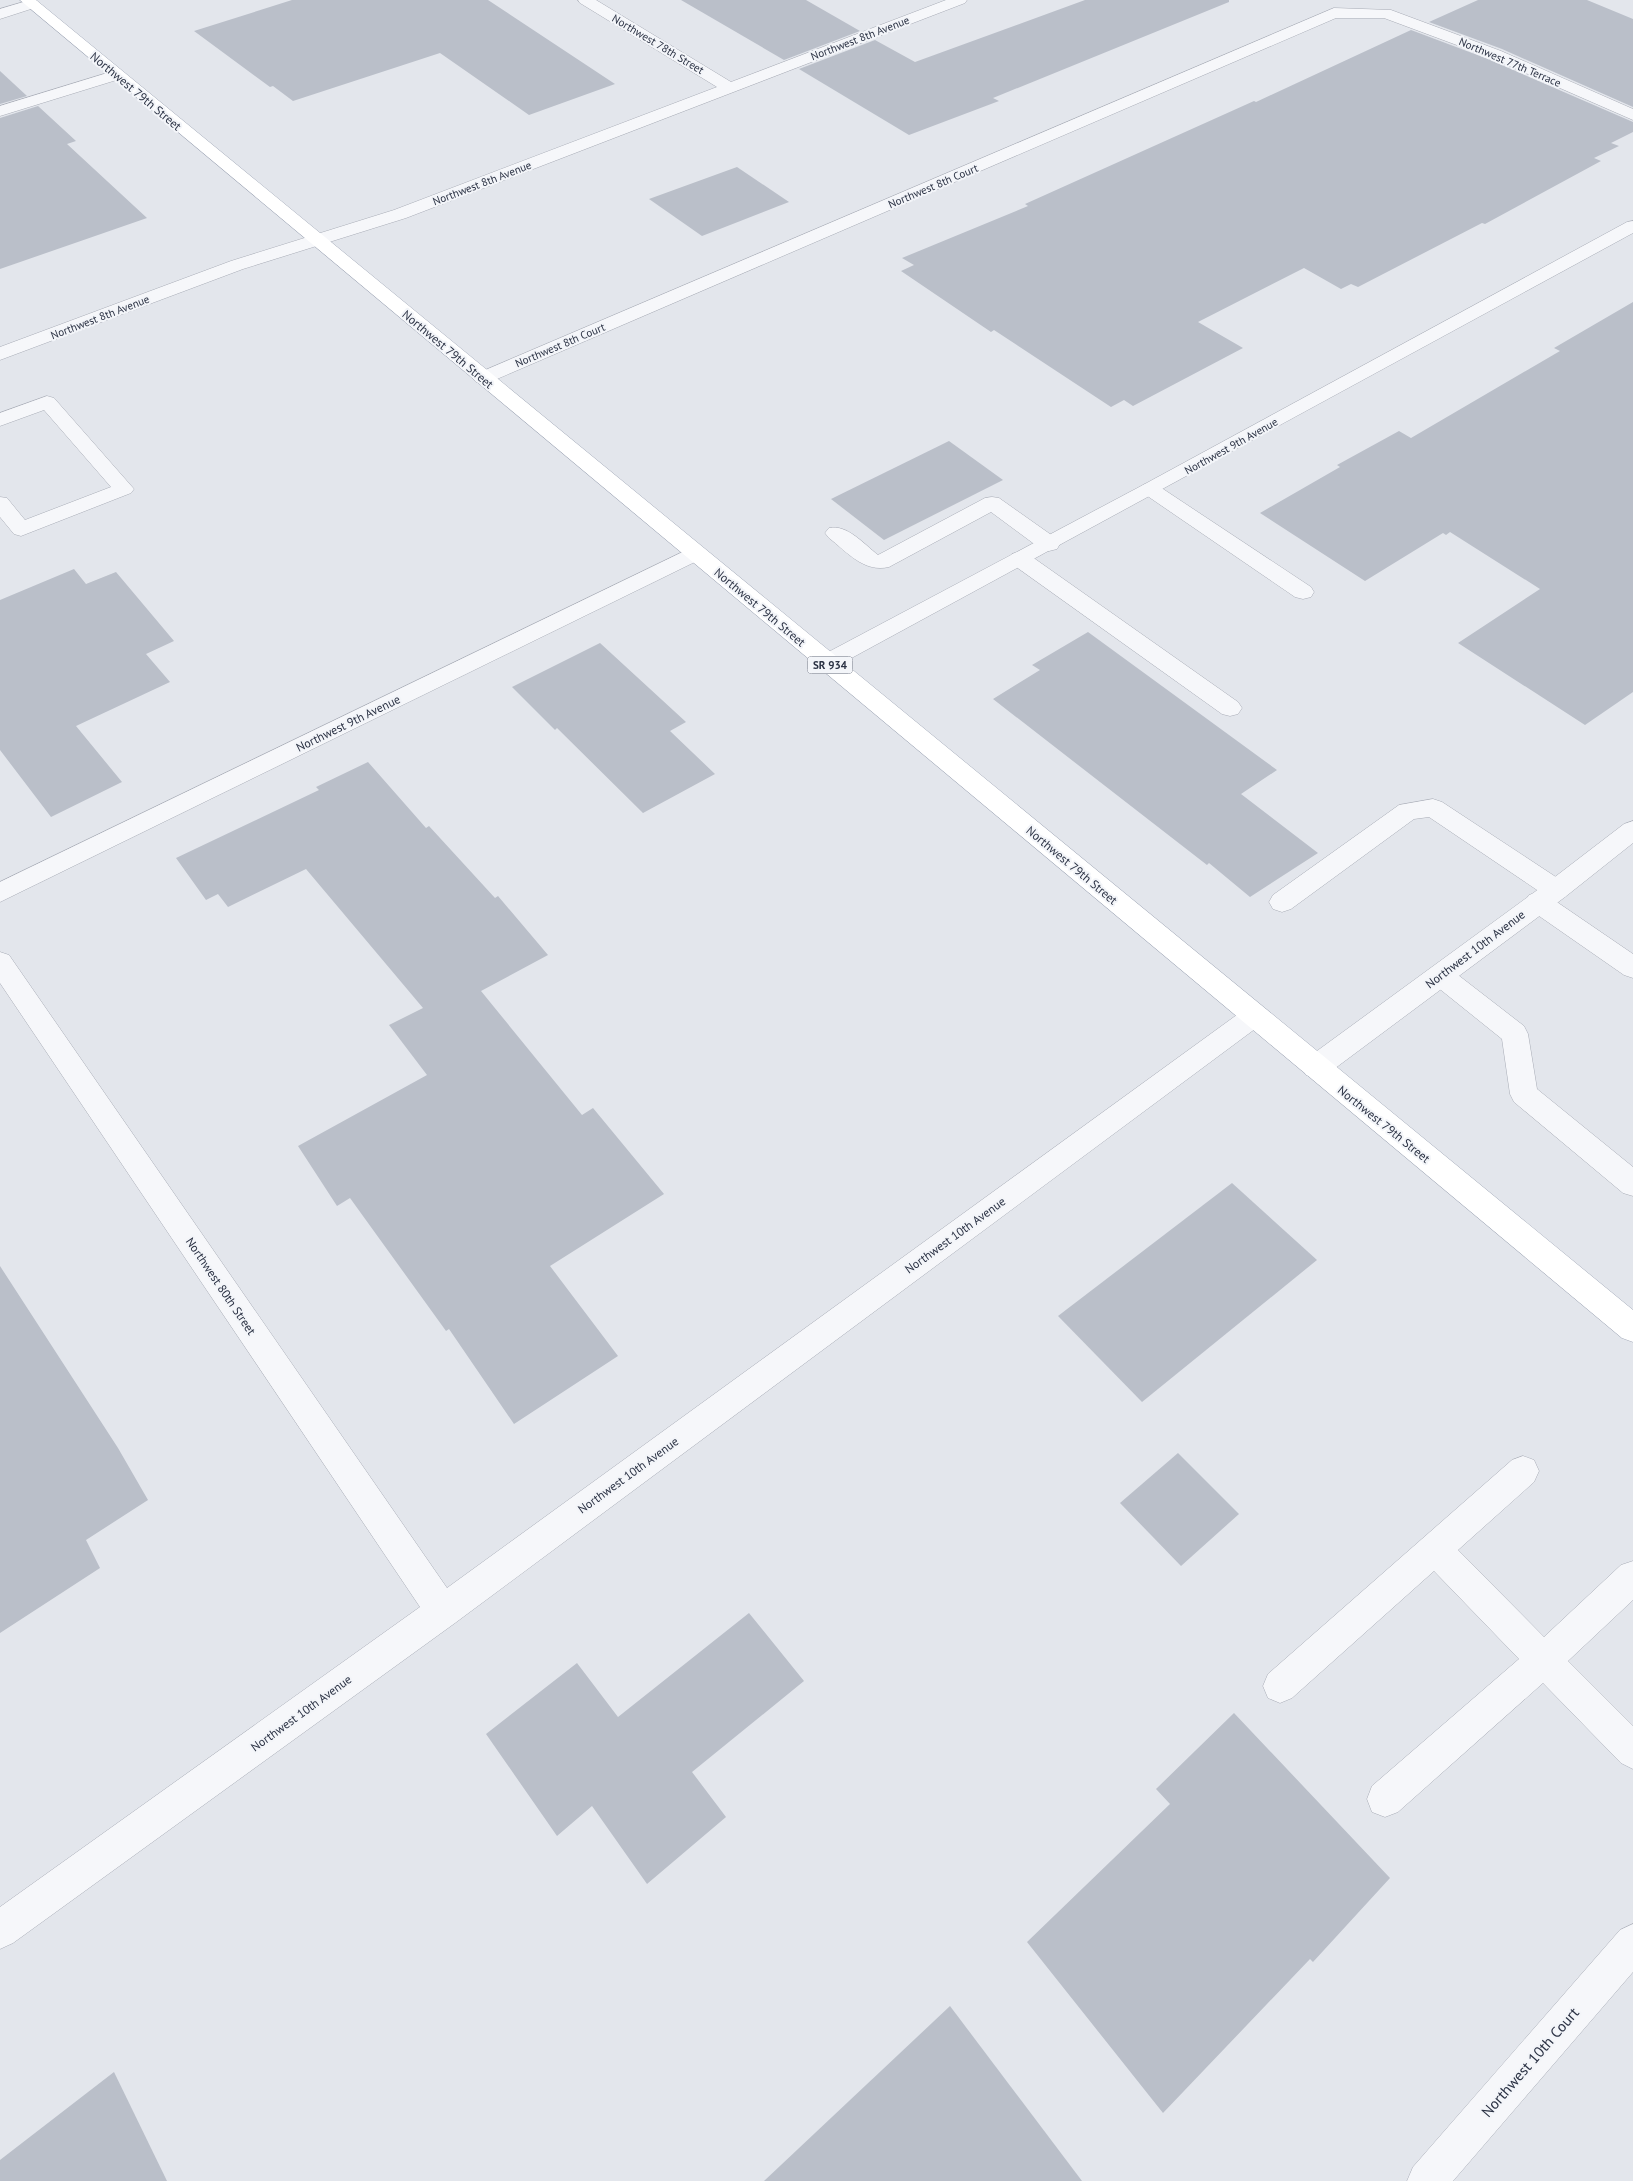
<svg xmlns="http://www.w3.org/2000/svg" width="1633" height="2181" font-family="'PT Sans',sans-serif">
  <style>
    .building { fill: #babfc9 }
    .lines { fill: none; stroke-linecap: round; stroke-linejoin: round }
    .lane-casing { stroke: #a8acb6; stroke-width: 1 }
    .street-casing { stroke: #a8acb6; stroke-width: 1 }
    .primary-casing { stroke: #a2a9b8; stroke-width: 1 }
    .lane { fill: #f6f7fa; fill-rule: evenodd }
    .street { fill: #f6f7fa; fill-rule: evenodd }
    .primary { fill: #fff; fill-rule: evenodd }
    .labels { text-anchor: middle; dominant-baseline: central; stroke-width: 4; stroke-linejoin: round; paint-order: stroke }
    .far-street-label { font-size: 11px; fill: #2b3244; stroke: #f3f5f9 }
    .shield { fill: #f3f5f9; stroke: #676c7a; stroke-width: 1 }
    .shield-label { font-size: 11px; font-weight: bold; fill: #2b3244 }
    .street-label { font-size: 12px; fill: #2b3244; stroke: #f3f5f9 }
    .near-street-label { font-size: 15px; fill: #2b3244; stroke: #f3f5f9 }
  </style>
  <rect width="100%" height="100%" fill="#e3e6ec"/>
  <!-- building -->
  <g class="building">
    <path d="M 292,0 L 488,0 L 615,84 L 529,115 L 440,53 L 293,101 L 273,86 L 270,87 L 194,31 Z"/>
    <path d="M 681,0 L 806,0 L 860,31 L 784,60 Z"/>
    <path d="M 1085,0 L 1229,0 L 1229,2 L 993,98 L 999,101 L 909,135 L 799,69 L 875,40 L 915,62 Z"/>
    <path d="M 1478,0 L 1587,0 L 1633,19 L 1633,107 L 1502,49 L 1429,22 Z"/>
    <path d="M 1411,30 L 1488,59 L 1633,122 L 1633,132 L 1611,143 L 1619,146 L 1594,158 L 1601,161 L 1485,224 L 1482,223 L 1358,287 L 1351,284 L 1341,289 L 1304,268 L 1198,322 L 1243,348 L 1133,406 L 1124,400 L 1111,407 L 994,330 L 991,332 L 901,271 L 914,265 L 902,258 L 1028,206 L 1025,204 L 1254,101 L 1256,102 Z"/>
    <path d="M 0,71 L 27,96 L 0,104 Z"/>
    <path d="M 38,106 L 76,141 L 67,144 L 147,218 L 0,269 L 0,118 Z"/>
    <path d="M 737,167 L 789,202 L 702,236 L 649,199 Z"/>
    <path d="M 1633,302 L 1633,692 L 1585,725 L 1458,643 L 1540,589 L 1450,532 L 1446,535 L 1443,533 L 1365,581 L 1260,513 L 1340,467 L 1337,465 L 1399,431 L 1411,438 L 1560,351 L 1554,348 Z"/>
    <path d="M 949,441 L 1003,480 L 884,540 L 831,499 Z"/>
    <path d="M 74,569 L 86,584 L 116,572 L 174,641 L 146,654 L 170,682 L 76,726 L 122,782 L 51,817 L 0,750 L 0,600 Z"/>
    <path d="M 1088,632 L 1277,770 L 1241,794 L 1318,853 L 1250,897 L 1209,863 L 1207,865 L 993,699 L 1040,670 L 1032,665 Z"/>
    <path d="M 600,643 L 686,722 L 670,731 L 715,774 L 643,813 L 557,728 L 555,730 L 512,687 Z"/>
    <path d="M 368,762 L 426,828 L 429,826 L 495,898 L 498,896 L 548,955 L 481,991 L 582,1115 L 593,1108 L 664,1194 L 550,1266 L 618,1356 L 514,1424 L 449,1329 L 446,1331 L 350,1198 L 337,1206 L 298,1146 L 427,1075 L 389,1025 L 423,1008 L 306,869 L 228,907 L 218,894 L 206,900 L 176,858 L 319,790 L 316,787 Z"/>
    <path d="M 1232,1183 L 1317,1260 L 1142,1402 L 1058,1316 Z"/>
    <path d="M 0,1266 L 118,1448 L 148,1500 L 86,1540 L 100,1568 L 0,1633 Z"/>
    <path d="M 1178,1453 L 1239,1514 L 1181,1566 L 1120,1503 Z"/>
    <path d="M 749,1613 L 804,1681 L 692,1772 L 726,1817 L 647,1884 L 592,1806 L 557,1836 L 486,1734 L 577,1663 L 618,1717 Z"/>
    <path d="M 1234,1713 L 1390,1878 L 1313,1962 L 1310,1959 L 1163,2113 L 1027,1942 L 1170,1804 L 1156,1789 Z"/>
    <path d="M 950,2006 L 1082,2181 L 764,2181 Z"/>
    <path d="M 114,2072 L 167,2181 L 0,2181 L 0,2160 Z"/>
  </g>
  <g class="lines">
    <!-- lane casing -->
    <g class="lane-casing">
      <g id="lane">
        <path d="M 30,0 L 37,1 L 40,4 L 37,7 L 0,19 L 0,9 Z"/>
        <path d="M 117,70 L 123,72 L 125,75 L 123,78 L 0,116 L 0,106 Z"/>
        <path d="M 47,396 L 54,398 L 134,489 L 131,493 L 21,536 L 14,534 L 0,517 L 0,497 L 7,498 L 25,520 L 111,487 L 44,410 L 0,426 L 0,413 Z"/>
        <path d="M 1150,483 L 1157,485 L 1311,587 L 1314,592 L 1311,597 L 1303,599 L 1295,597 L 1143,493 L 1140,489 L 1143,485 Z"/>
        <path d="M 992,497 L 999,498 L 1057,539 L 1060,544 L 1057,549 L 1049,551 L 1041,549 L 991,512 L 889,567 C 864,573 847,552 829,538 L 825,533 L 829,528 C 847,524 864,544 878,555 L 985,498 Z"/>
        <path d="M 1020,552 L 1028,554 L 1238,702 L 1242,708 L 1238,714 L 1230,716 L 1222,714 L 1012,564 L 1009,559 L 1012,554 Z"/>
        <path d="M 1433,799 L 1442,802 L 1565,883 L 1569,890 L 1565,897 L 1556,899 L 1551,898 L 1633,954 L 1633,978 L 1624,975 L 1529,909 L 1525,902 L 1529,895 L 1538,892 L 1543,894 L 1429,817 L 1414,819 L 1291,909 L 1282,912 L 1273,909 L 1269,902 L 1273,895 L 1399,805 Z"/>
        <path d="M 1440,965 L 1449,968 L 1524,1026 L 1528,1034 L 1537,1089 L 1633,1167 L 1633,1196 L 1623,1193 L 1514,1102 L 1510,1094 L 1502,1039 L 1431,982 L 1427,975 L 1431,968 Z"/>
        <path d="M 1523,1456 L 1534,1460 L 1539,1471 L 1534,1482 L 1458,1550 L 1544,1637 L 1621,1565 L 1633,1561 L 1633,1600 L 1568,1661 L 1633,1726 L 1633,1769 L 1621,1763 L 1543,1683 L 1398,1812 L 1385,1817 L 1372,1812 L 1367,1799 L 1372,1786 L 1519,1659 L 1434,1571 L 1292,1698 L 1280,1703 L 1268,1698 L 1263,1686 L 1268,1674 L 1512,1460 Z"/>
      </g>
    </g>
    <!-- street casing -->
    <g class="street-casing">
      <g id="street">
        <path d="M 578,0 L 596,0 L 731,82 L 946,0 L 967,0 L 965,3 L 406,218 L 243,269 L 0,360 L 0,347 L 231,261 L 394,210 L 717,87 L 580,3 Z"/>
        <path d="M 1334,8 L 1391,10 L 1501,51 L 1633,109 L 1633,120 L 1489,57 L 1384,18 L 1336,18 L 490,382 L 483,384 L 476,382 L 473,378 L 476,374 Z"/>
        <path d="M 1633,221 L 1633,233 L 835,667 L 827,670 L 819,667 L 816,662 L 819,657 L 1143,485 L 1627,222 Z"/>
        <path d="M 695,546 L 703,548 L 706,553 L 703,558 L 0,902 L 0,882 Z"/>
        <path d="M 1633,821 L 1633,843 L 1565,897 L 1326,1075 L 1316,1078 L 1306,1075 L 1302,1067 L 1306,1059 L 1547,883 L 1624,824 Z"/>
        <path d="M 0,952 L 9,955 L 447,1588 L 1245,1009 L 1254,1005 L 1263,1009 L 1267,1016 L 1263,1023 L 455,1623 L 13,1943 L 0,1949 L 0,1907 L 420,1607 L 0,983 Z"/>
        <path d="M 1633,1924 L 1633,1972 L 1453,2181 L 1407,2181 L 1413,2167 L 1620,1930 Z"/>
      </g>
    </g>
    <!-- primary casing -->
    <g class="primary-casing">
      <path id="primary" d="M 20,0 L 36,0 L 1633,1310 L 1633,1342 L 1622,1338 Z"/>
    </g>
    <!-- lane -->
    <use href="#lane" class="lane"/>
    <!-- street -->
    <use href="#street" class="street"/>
    <!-- primary -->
    <use href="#primary" class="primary"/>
  </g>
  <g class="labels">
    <!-- far-street labels -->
    <g class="far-street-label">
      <text transform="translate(860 38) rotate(-21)">Northwest 8th Avenue</text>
      <text transform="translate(658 44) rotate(31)">Northwest 78th Street</text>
      <text transform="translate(1510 62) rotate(23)">Northwest 77th Terrace</text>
      <text transform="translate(482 183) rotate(-21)">Northwest 8th Avenue</text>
      <text transform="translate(933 186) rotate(-23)">Northwest 8th Court</text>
      <text transform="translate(100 317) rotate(-21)">Northwest 8th Avenue</text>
      <text transform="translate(560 345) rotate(-23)">Northwest 8th Court</text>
      <text transform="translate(1231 446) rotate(-29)">Northwest 9th Avenue</text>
    </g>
    <!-- shield labels -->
    <rect class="shield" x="807.5" y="656.5" width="45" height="17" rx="4"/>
    <g class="shield-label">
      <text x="830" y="665">SR 934</text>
    </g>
    <!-- street labels -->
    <g class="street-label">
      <text transform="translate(136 91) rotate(40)">Northwest 79th Street</text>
      <text transform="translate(448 349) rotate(40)">Northwest 79th Street</text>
      <text transform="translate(760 607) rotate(40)">Northwest 79th Street</text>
      <text transform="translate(348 723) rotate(-26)">Northwest 9th Avenue</text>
      <text transform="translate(1072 865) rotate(40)">Northwest 79th Street</text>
      <text transform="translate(1475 949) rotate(-37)">Northwest 10th Avenue</text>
      <text transform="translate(1384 1124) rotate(39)">Northwest 79th Street</text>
      <text transform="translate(955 1235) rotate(-36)">Northwest 10th Avenue</text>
      <text transform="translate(221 1286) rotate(56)">Northwest 80th Street</text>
      <text transform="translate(628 1475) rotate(-36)">Northwest 10th Avenue</text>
      <text transform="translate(301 1713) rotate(-36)">Northwest 10th Avenue</text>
    </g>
    <!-- near-street labels -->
    <g class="near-street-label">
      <text transform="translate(1530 2062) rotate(-49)">Northwest 10th Court</text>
    </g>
  </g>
</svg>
